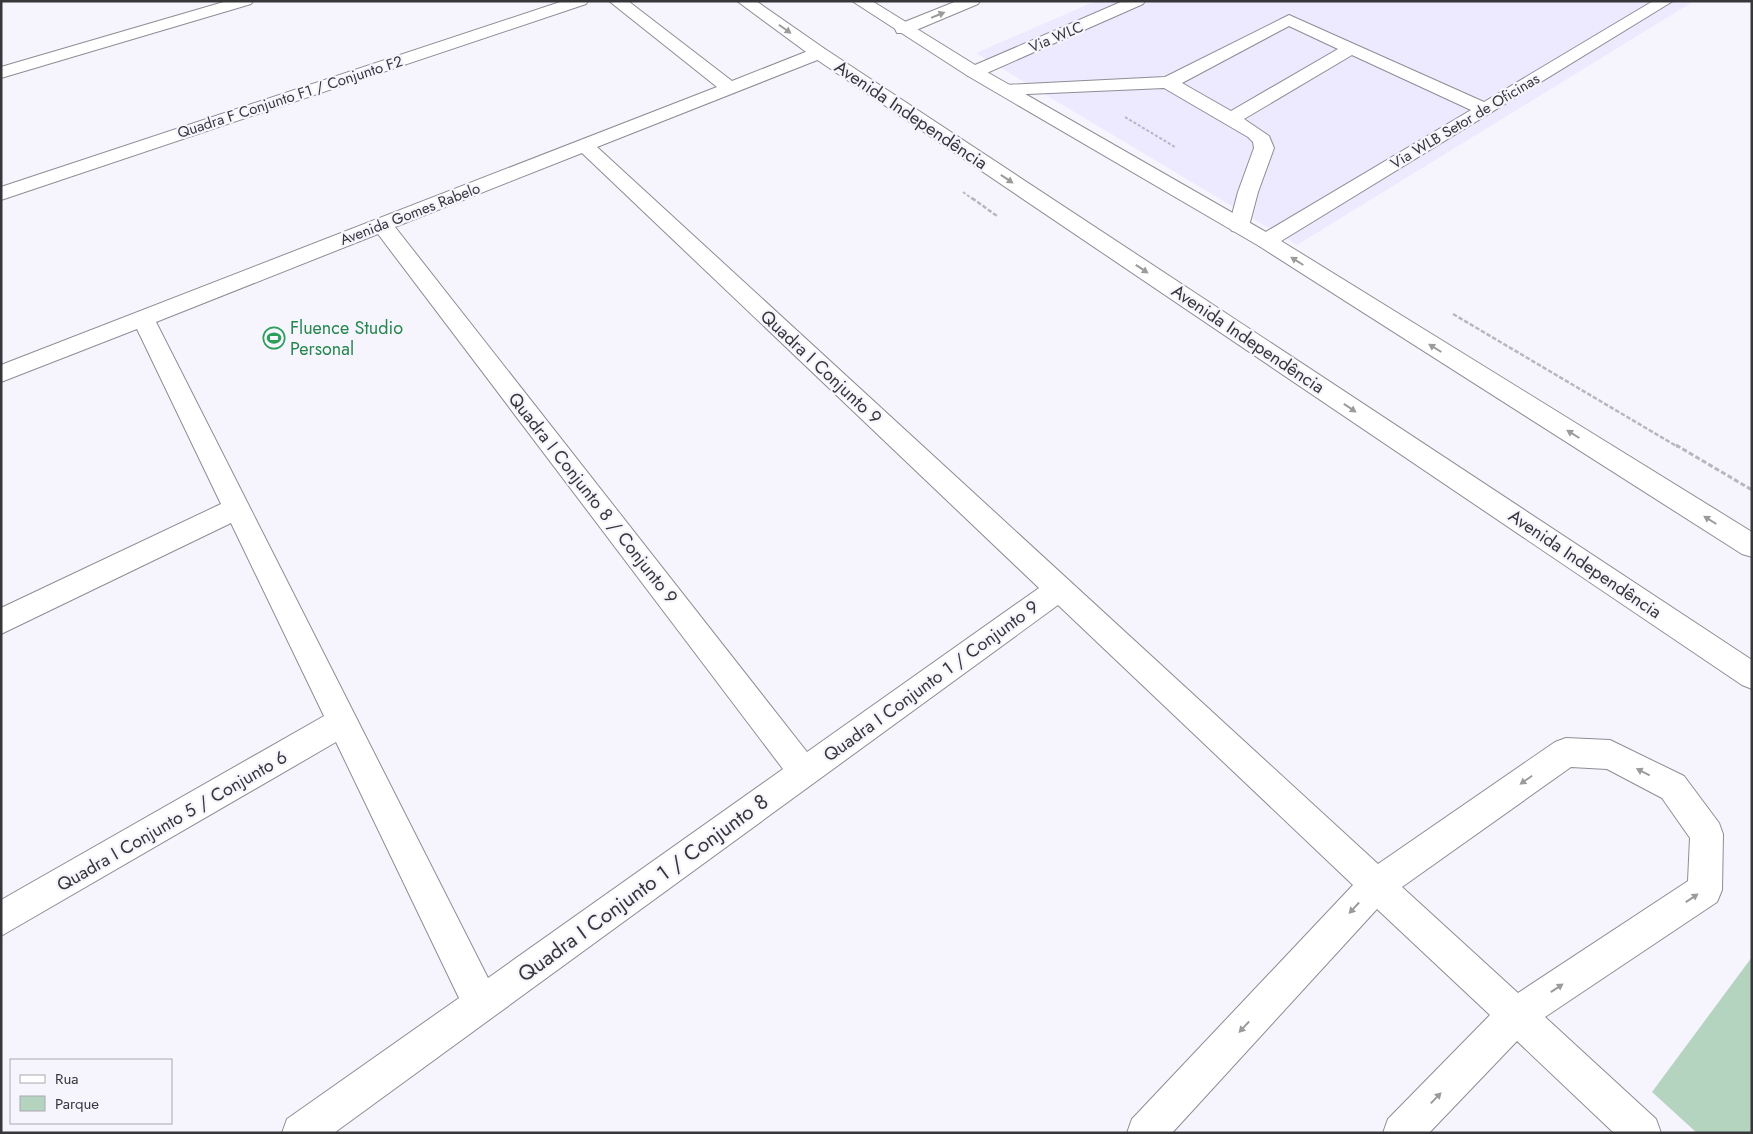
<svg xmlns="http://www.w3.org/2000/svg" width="1753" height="1134" font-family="Jost,sans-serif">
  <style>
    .commercial { fill: #ede9ff }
    .green { fill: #b5d4c0 }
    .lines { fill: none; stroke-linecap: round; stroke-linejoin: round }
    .minor-casing { stroke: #8e8d95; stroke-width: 2 }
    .major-casing { stroke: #8e8d95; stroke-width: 2 }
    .path-far2 { stroke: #b8b7be; stroke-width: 2; stroke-dasharray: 3 2; stroke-linecap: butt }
    .path-far1 { stroke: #b8b7be; stroke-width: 2.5; stroke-dasharray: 4.5 2; stroke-linecap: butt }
    .path { stroke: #b8b7be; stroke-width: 3; stroke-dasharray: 5 2.5; stroke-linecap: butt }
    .minor { fill: #fff; fill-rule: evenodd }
    .major { fill: #fff; fill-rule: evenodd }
    .oneway { fill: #9b9b9c }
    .labels { text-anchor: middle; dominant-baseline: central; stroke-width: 4.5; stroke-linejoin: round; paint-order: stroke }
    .far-street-label { font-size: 15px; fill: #37373a; stroke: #f6f5fe }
    .street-label { font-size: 18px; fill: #37373a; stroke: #f6f5fe }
    .leisure-label { font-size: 18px; fill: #27864d; stroke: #f6f5fe; text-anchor: start }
    .near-street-label { font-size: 21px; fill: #37373a; stroke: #f6f5fe }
  </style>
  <rect width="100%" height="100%" fill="#f6f5fe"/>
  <!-- commercial -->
  <path class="commercial" d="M 1096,1 L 1694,1 L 1297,245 L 976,53 Z"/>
  <!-- green -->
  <path class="green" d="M 1752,957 L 1752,1133 L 1697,1133 L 1652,1092 Z"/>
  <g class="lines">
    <!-- minor casing -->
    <g class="minor-casing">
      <g id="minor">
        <path d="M 227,1 L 253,1 L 251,4 L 1,78 L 1,67 Z"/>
        <path d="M 563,1 L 588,1 L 586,4 L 1,200 L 1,187 Z"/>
        <path d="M 609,1 L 628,1 L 732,81 L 813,49 L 825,49 L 828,53 L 825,57 L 597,147 L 1378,864 L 1555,742 L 1566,738 L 1610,740 L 1684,776 L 1719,823 L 1723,834 L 1722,890 L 1717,902 L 1545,1017 L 1656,1119 L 1661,1133 L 1614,1133 L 1517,1041 L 1429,1133 L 1383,1133 L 1388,1119 L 1490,1015 L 1377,909 L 1172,1133 L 1127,1133 L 1132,1119 L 1353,885 L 1058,605 L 334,1133 L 282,1133 L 287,1119 L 459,998 L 336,742 L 1,936 L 1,900 L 324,716 L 231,523 L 1,634 L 1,608 L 221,504 L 137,329 L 1,382 L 1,365 L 717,87 ZM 582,153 L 1039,588 L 807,752 L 395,227 ZM 378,234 L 783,769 L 488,978 L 156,322 ZM 1571,767 L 1607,769 L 1662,798 L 1690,838 L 1688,881 L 1518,993 L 1402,887 Z"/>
        <path d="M 957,1 L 980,1 L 978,4 L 909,33 L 897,33 L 895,29 L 897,25 Z"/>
        <path d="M 1123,1 L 1145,1 L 1143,4 L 980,76 L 968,76 L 965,72 L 968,68 Z"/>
        <path d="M 1653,1 L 1673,1 L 1273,246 L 1266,248 L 1259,246 L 1255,241 L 1259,236 L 1471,110 L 1352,55 L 1244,119 L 1269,136 L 1274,148 L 1258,192 L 1249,226 L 1246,231 L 1239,232 L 1232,231 L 1229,226 L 1238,192 L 1254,148 L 1253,142 L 1248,137 L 1164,88 L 1005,95 L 999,94 L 996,90 L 999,86 L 1005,85 L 1165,77 L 1289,15 L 1484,102 ZM 1289,26 L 1338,49 L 1231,111 L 1182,83 Z"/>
      </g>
    </g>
    <!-- major casing -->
    <g class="major-casing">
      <g id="major">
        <path d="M 737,1 L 756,1 L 825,49 L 1752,660 L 1752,689 L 1742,685 L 813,57 Z"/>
        <path d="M 852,1 L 872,1 L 980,68 L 1273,236 L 1752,532 L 1752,557 L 1742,554 L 1259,246 L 968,76 Z"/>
      </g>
    </g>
    <!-- path-far2 -->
    <g class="path-far2">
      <path d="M 1125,117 L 1175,147"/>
      <path d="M 963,192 L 974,200"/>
    </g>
    <!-- path-far1 -->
    <g class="path-far1">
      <path d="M 972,198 L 997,216"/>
      <path d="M 1453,314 L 1678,447"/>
    </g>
    <!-- path -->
    <path class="path" d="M 1676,445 L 1752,490"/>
    <!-- minor -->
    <use href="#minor" class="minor"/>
    <!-- major -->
    <use href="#major" class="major"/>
  </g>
  <!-- one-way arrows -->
  <defs><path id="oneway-solid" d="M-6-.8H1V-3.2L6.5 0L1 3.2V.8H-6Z" transform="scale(1.25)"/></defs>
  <g class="oneway">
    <use href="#oneway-solid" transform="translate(938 15) rotate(-22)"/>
    <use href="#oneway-solid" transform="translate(785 29) rotate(35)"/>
    <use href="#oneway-solid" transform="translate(1007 179) rotate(34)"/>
    <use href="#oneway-solid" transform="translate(1297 261) rotate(-148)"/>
    <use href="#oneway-solid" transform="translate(1142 269) rotate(34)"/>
    <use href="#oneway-solid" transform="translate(1435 348) rotate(-148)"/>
    <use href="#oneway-solid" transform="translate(1350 408) rotate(34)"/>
    <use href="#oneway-solid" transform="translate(1573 434) rotate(-148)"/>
    <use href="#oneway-solid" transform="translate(1710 520) rotate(-148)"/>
    <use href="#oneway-solid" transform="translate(1643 772) rotate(-153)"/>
    <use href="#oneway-solid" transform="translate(1526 780) rotate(145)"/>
    <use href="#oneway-solid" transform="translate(1692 898) rotate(-34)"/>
    <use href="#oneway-solid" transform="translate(1354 908) rotate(133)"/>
    <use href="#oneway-solid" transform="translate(1557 988) rotate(-34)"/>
    <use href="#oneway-solid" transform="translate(1244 1027) rotate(133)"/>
    <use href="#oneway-solid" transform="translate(1436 1098) rotate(-46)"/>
  </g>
  <!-- icons -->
  <defs>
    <g id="stadium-ring" transform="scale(1.125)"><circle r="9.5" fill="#f6f5fe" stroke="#2e9e5b" stroke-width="1.5"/><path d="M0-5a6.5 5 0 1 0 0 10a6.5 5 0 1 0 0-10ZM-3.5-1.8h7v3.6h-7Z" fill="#2e9e5b"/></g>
  </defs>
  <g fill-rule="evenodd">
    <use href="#stadium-ring" x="274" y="338"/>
  </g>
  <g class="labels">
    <!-- far-street labels -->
    <g class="far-street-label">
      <text transform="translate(1056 37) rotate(-23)">Via WLC</text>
      <text transform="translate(290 97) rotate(-18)">Quadra F Conjunto F1 / Conjunto F2</text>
      <text transform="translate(1465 121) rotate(-31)">Via WLB Setor de Oficinas</text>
      <text transform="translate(410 214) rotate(-21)">Avenida Gomes Rabelo</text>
    </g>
    <!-- street labels -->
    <g class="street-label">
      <text transform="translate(911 115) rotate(34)">Avenida Independência</text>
      <text transform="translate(1248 339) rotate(34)">Avenida Independência</text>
      <text transform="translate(821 367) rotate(43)">Quadra I Conjunto 9</text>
      <text transform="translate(593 498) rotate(52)">Quadra I Conjunto 8 / Conjunto 9</text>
      <text transform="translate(1585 564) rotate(34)">Avenida Independência</text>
      <text transform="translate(931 681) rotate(-36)">Quadra I Conjunto 1 / Conjunto 9</text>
      <text transform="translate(172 821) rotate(-30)">Quadra I Conjunto 5 / Conjunto 6</text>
    </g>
    <!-- leisure labels -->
    <g class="leisure-label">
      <text x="290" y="328">Fluence Studio<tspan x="290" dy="21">Personal</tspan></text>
    </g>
    <!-- near-street labels -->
    <g class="near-street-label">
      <text transform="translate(643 888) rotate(-36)">Quadra I Conjunto 1 / Conjunto 8</text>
    </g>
  </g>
  <!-- border -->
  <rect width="1753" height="1134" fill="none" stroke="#37373a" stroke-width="5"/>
  <!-- legend -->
  <rect x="10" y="1059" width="162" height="65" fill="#f6f5fe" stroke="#aaa9b0"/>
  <rect x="20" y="1075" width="25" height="8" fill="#ffffff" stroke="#aaa9b0"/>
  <text x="55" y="1084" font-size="15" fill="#37373a">Rua</text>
  <rect x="20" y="1096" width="25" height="15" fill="#b5d4c0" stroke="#aaa9b0"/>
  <text x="55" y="1109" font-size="15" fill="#37373a">Parque</text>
</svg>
